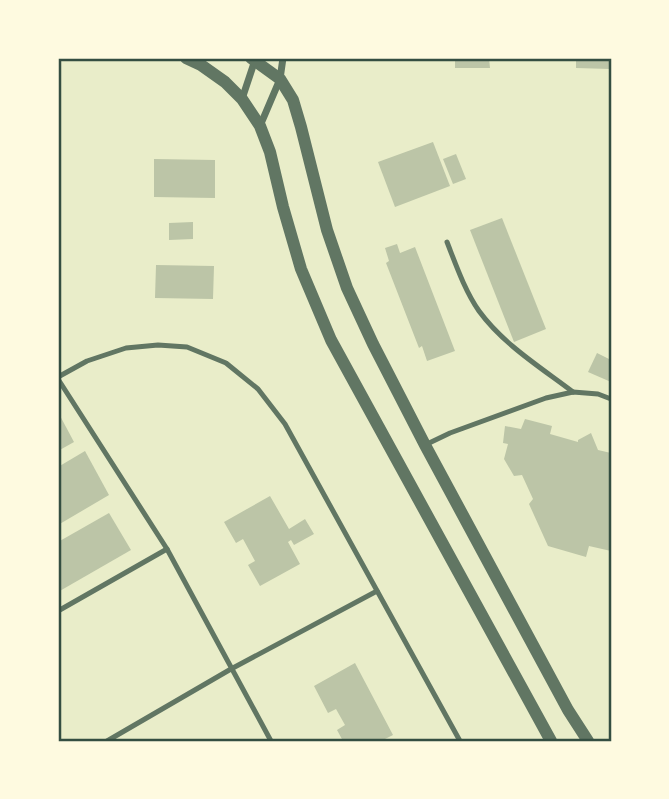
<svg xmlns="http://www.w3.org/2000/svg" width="669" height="799" font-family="'Golos Text',sans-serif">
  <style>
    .building { fill: #bcc5a7 }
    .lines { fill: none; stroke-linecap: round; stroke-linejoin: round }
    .service { stroke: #617663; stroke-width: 5 }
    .minor { stroke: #617663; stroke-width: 7 }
    .tertiary { stroke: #617663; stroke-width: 12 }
    .neatline { fill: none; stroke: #344e41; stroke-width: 2.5 }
  </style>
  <rect width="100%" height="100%" fill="#e9edc9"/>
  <!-- building -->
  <g class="building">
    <path d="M 455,58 L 489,58 L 490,68 L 455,68 Z"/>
    <path d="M 576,58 L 610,58 L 610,69 L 576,68 Z"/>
    <path d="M 433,142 L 450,186 L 395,207 L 378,162 Z"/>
    <path d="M 456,154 L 466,179 L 453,184 L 443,159 Z"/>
    <path d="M 154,159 L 215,160 L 215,198 L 154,197 Z"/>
    <path d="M 502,218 L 546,329 L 514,342 L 470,230 Z"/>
    <path d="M 193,222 L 193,239 L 169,240 L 169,223 Z"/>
    <path d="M 397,244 L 400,253 L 415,247 L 455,351 L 427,361 L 422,346 L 419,348 L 386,263 L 389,261 L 385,248 Z"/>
    <path d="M 156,265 L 214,266 L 213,299 L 155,298 Z"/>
    <path d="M 597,353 L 611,360 L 611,382 L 588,372 Z"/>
    <path d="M 58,412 L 74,442 L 58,451 Z"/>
    <path d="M 525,419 L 552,426 L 550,434 L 578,442 L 578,440 L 591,433 L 598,450 L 611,453 L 611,551 L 589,546 L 586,557 L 548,546 L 529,504 L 533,499 L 522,475 L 514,476 L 504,459 L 508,444 L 503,443 L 505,426 L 521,429 Z"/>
    <path d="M 85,451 L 109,495 L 58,525 L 58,467 Z"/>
    <path d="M 270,496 L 289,529 L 305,519 L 314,534 L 294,545 L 291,540 L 288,542 L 300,564 L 260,586 L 248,565 L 255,561 L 243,539 L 236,543 L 224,522 Z"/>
    <path d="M 109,513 L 131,550 L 58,592 L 58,542 Z"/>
    <path d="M 355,663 L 393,735 L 381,741 L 343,741 L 337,730 L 345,725 L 336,709 L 328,713 L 314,686 Z"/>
  </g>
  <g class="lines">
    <!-- service -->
    <g class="service">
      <path d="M 447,242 C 456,265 465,291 479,311 C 503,344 540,367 573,392"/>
      <path d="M 58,377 L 87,361 L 126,348 L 158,345 L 187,347 L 226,363 L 258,389 L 285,424 L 460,741"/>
      <path d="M 58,379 L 167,549 L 271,741"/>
      <path d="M 425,445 L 450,433 L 546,398 L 573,392 L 598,394 L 611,399"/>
      <path d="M 58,611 L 167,549"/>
      <path d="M 107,741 L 231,669 L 377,591"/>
    </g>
    <!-- minor -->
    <g class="minor">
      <path d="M 242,99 L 255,60"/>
      <path d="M 260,126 L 280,79 L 283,58"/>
    </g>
    <!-- tertiary -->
    <g class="tertiary">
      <path d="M 186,58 L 201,65 L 225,82 L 242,99 L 260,126 L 270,152 L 283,207 L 301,269 L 331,340 L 551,741"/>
      <path d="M 251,58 L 280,79 L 293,100 L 301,127 L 327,230 L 347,288 L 373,344 L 425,445 L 568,710 L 588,741"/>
    </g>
  </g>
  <!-- border -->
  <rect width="669" height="799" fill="none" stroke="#fefae0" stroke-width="119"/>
  <rect x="60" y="60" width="550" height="680" class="neatline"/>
</svg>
